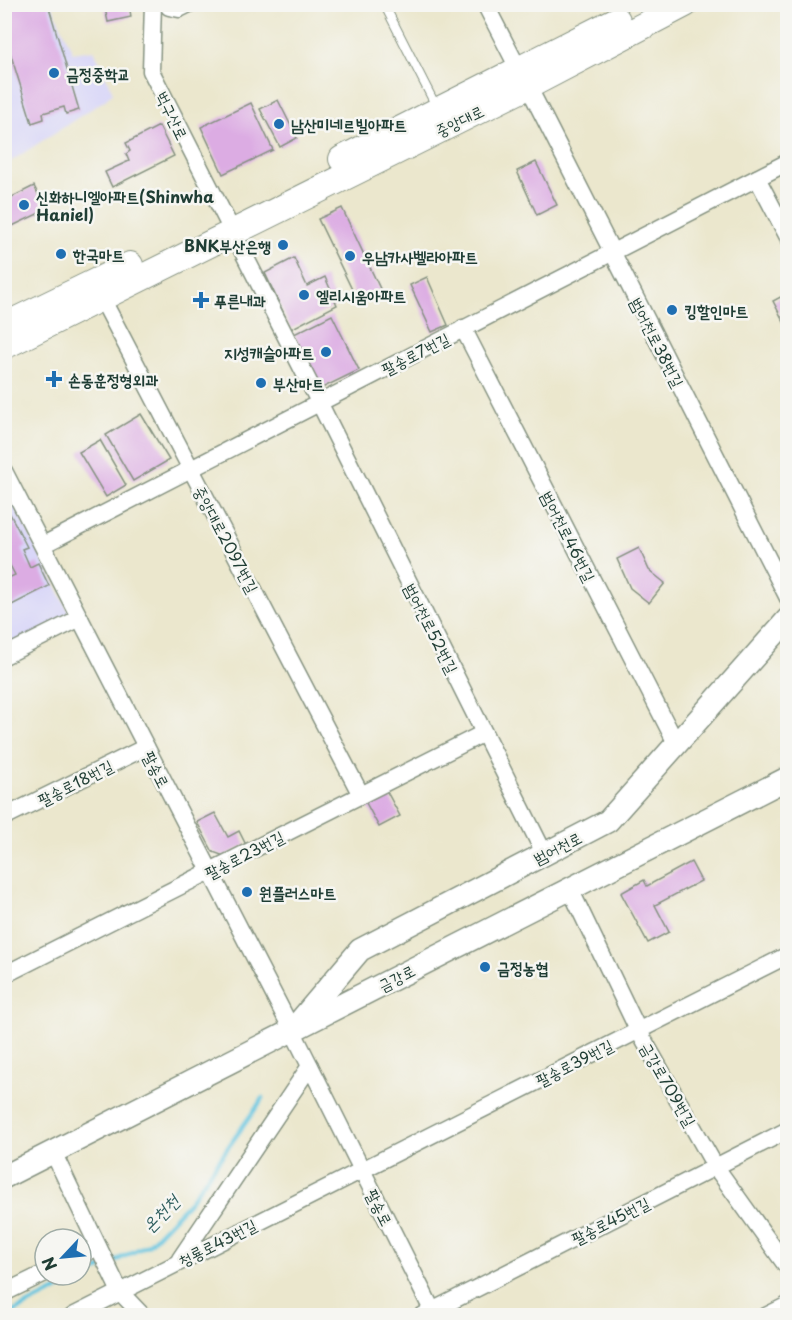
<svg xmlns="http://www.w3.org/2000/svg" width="792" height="1320" font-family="'Playpen Sans','Poor Story',sans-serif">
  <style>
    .built { fill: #d9d7f8 }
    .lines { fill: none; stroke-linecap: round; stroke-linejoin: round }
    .stream { stroke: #62c5e0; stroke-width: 4.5 }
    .building { fill: #dcace3 }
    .lane-casing { stroke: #859280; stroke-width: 10 }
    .street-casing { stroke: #859280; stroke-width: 19 }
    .secondary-casing { stroke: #859280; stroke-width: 25 }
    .primary-casing { stroke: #859280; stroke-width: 28 }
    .lane { stroke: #fff; stroke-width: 8 }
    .street { stroke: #fff; stroke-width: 16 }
    .secondary { stroke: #fff; stroke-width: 22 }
    .primary { stroke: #fff; stroke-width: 26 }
    .poi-dot { fill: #1f6fb2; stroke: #f6f6f2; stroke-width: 2 }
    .labels { text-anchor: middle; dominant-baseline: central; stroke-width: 5; stroke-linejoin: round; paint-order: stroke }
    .poi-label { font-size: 16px; font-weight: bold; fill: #1f3d34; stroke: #f6f6f2; text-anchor: start }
    .street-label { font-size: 16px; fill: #1f3d34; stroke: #f6f6f2 }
    .water-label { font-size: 18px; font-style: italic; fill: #305f5f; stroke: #f6f6f2 }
  </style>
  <rect width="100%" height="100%" fill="#f6f6f2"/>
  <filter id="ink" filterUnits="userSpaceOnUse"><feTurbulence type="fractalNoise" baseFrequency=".0167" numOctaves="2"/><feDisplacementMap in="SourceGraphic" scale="12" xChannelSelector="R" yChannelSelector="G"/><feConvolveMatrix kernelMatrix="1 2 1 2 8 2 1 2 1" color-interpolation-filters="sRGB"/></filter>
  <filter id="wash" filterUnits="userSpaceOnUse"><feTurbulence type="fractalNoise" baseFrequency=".008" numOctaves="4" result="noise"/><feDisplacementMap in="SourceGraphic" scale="24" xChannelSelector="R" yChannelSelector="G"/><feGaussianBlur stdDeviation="1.35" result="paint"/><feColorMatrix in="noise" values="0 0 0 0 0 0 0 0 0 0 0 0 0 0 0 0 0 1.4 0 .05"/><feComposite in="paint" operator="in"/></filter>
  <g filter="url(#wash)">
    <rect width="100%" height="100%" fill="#ebe7cd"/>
    <!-- built -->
    <g class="built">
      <path d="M 5,5 L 52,5 L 73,53 L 94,50 L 113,93 L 105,100 L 5,165 Z"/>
      <path d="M 5,486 L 72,618 L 5,651 Z"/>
    </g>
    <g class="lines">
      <!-- stream -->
      <path class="stream" d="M 5,1316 L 149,1244 L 190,1201 L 263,1098"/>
    </g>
    <g id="blocks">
      <!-- building -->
      <g class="building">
        <path d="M 12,4 L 48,4 L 79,110 L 66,114 L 64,107 L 43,113 L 44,119 L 32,123 L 4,33 L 4,7 Z"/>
        <path d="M 104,4 L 129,4 L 131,17 L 108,22 Z"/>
        <path d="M 278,100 L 297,138 L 280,147 L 260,109 Z"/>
        <path d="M 251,103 L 273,150 L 223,174 L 201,127 Z"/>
        <path d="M 159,126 L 174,156 L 112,187 L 105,172 L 129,161 L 126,154 L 130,151 L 126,143 Z"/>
        <path d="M 536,162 L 557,205 L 537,215 L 517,171 Z"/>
        <path d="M 34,186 L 46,210 L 4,230 L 4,201 Z"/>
        <path d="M 342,208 L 382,293 L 359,304 L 318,219 Z"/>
        <path d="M 294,258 L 307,286 L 325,277 L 337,305 L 291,329 L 265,273 Z"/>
        <path d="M 427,277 L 448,325 L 432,332 L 410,285 Z"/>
        <path d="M 788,293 L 788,330 L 773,301 Z"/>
        <path d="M 332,315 L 359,370 L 320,389 L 294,334 Z"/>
        <path d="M 141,414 L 169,460 L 133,481 L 106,435 Z"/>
        <path d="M 100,440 L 126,485 L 106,497 L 79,452 Z"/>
        <path d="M 4,502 L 27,547 L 22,549 L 30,567 L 38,563 L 49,586 L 4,609 L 4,580 L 15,575 L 4,554 Z"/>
        <path d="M 639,548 L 649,570 L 665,583 L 649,603 L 630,588 L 617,559 Z"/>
        <path d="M 386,790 L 400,816 L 379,827 L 365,801 Z"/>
        <path d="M 215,813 L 228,837 L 239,831 L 246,845 L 224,856 L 213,852 L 197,822 Z"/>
        <path d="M 691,862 L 701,881 L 655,905 L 669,932 L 648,943 L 621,893 L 644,880 L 647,886 Z"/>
      </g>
    </g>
  </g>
  <g filter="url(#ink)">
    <use href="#blocks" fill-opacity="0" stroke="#859280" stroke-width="1.5"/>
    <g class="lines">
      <!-- lane casing -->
      <g class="lane-casing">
        <path id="lane" d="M 384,4 L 437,108"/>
      </g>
      <!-- street casing -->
      <g class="street-casing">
        <g id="street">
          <path d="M 153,4 L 151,71 L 319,402 L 544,853"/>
          <path d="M 169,4 L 169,7 L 179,9 L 189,4"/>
          <path d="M 485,4 L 519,70"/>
          <path d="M 528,86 L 788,598"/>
          <path d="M 757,178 L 788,237"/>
          <path d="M 98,291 L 361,795"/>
          <path d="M 463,328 L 676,743"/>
          <path d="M 4,471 L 292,1030 L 435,1316"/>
          <path d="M 43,545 L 788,162"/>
          <path d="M 4,656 L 80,618"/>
          <path d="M 4,817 L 146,747"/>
          <path d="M 570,889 L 638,1030 L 715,1166 L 788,1268"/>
          <path d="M 4,975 L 484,733"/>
          <path d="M 53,1152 L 120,1292 L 143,1316"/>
          <path d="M 81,1255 L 98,1247"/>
          <path d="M 180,1259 L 310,1066"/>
          <path d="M 4,1293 L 45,1273"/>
          <path d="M 73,1316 L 788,955"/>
          <path d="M 422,1316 L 788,1130"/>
          <path d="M 766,1316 L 788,1305"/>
        </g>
      </g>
      <!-- secondary casing -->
      <g class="secondary-casing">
        <g id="secondary">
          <path d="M 300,1021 L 360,950 L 608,821 L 788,619"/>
          <path d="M 4,1177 L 788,778"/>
        </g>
      </g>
      <!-- primary casing -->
      <g class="primary-casing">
        <g id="primary">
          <path d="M 342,159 L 617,20"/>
          <path d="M 4,326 L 130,265"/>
          <path d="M 4,346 L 528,86 L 685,4"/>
        </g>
      </g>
      <!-- lane -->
      <use href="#lane" class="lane"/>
      <!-- street -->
      <use href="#street" class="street"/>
      <!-- secondary -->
      <use href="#secondary" class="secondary"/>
      <!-- primary -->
      <use href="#primary" class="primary"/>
    </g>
  </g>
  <!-- markers -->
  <g class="poi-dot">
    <circle cx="54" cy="73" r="6"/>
    <circle cx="279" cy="124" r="6"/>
    <circle cx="24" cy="205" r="6"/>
    <circle cx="283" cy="245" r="6"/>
    <circle cx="61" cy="254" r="6"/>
    <circle cx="350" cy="256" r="6"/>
    <circle cx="304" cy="295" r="6"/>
    <path d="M198 291h6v6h6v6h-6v6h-6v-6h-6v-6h6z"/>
    <circle cx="672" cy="310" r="6"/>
    <circle cx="326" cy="352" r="6"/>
    <path d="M51 370h6v6h6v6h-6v6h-6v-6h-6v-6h6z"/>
    <circle cx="261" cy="383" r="6"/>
    <circle cx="247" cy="892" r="6"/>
    <circle cx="485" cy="967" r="6"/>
  </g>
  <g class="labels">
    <!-- poi labels -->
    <g class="poi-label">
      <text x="66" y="73">금정중학교</text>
      <text x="291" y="124">남산미네르빌아파트</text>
      <text x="36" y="196">신화하니엘아파트(Shinwha<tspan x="36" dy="18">Haniel)</tspan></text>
      <text x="271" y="245" text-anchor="end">BNK부산은행</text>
      <text x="73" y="254">한국마트</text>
      <text x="362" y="256">우남카사벨라아파트</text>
      <text x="316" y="295">엘리시움아파트</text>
      <text x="214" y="300">푸른내과</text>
      <text x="684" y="310">킹할인마트</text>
      <text x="314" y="352" text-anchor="end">지성캐슬아파트</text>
      <text x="68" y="379">손동훈정형외과</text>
      <text x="273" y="383">부산마트</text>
      <text x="259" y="892">원플러스마트</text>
      <text x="497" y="967">금정농협</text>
    </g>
    <!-- street labels -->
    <g class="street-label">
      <text transform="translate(173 115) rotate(64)">벅구산로</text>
      <text transform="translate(459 120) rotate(-26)">중앙대로</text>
      <text transform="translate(658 342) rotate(63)">범어천로38번길</text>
      <text transform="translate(415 353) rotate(-27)">팔송로7번길</text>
      <text transform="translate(569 536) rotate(63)">범어천로46번길</text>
      <text transform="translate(227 539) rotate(62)">중앙대로2097번길</text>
      <text transform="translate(432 628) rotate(63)">범어천로52번길</text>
      <text transform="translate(157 769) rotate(63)">팔송로</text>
      <text transform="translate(75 782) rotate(-27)">팔송로18번길</text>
      <text transform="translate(557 847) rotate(-27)">범어천로</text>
      <text transform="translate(244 854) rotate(-27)">팔송로23번길</text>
      <text transform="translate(396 977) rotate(-27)">금강로</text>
      <text transform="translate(574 1062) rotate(-27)">팔송로39번길</text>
      <text transform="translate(669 1084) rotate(60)">금강로709번길</text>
      <text transform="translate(380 1207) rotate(63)">팔송로</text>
      <text transform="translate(610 1220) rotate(-27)">팔송로45번길</text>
      <text transform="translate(217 1242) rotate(-27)">청룡로43번길</text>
    </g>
    <!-- water labels -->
    <g class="water-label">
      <text transform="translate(160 1213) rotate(-46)">온천천</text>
    </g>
  </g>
  <!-- margin -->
  <rect width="792" height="1320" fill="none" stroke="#f6f6f2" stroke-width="24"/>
  <!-- north arrow -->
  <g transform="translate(63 1257) rotate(244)"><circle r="28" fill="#f6f6f2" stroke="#a0aca6" stroke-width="1.5"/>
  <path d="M0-4.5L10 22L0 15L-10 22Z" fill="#1f6fb2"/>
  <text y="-9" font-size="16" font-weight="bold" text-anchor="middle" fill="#1f3d34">N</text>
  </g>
</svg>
